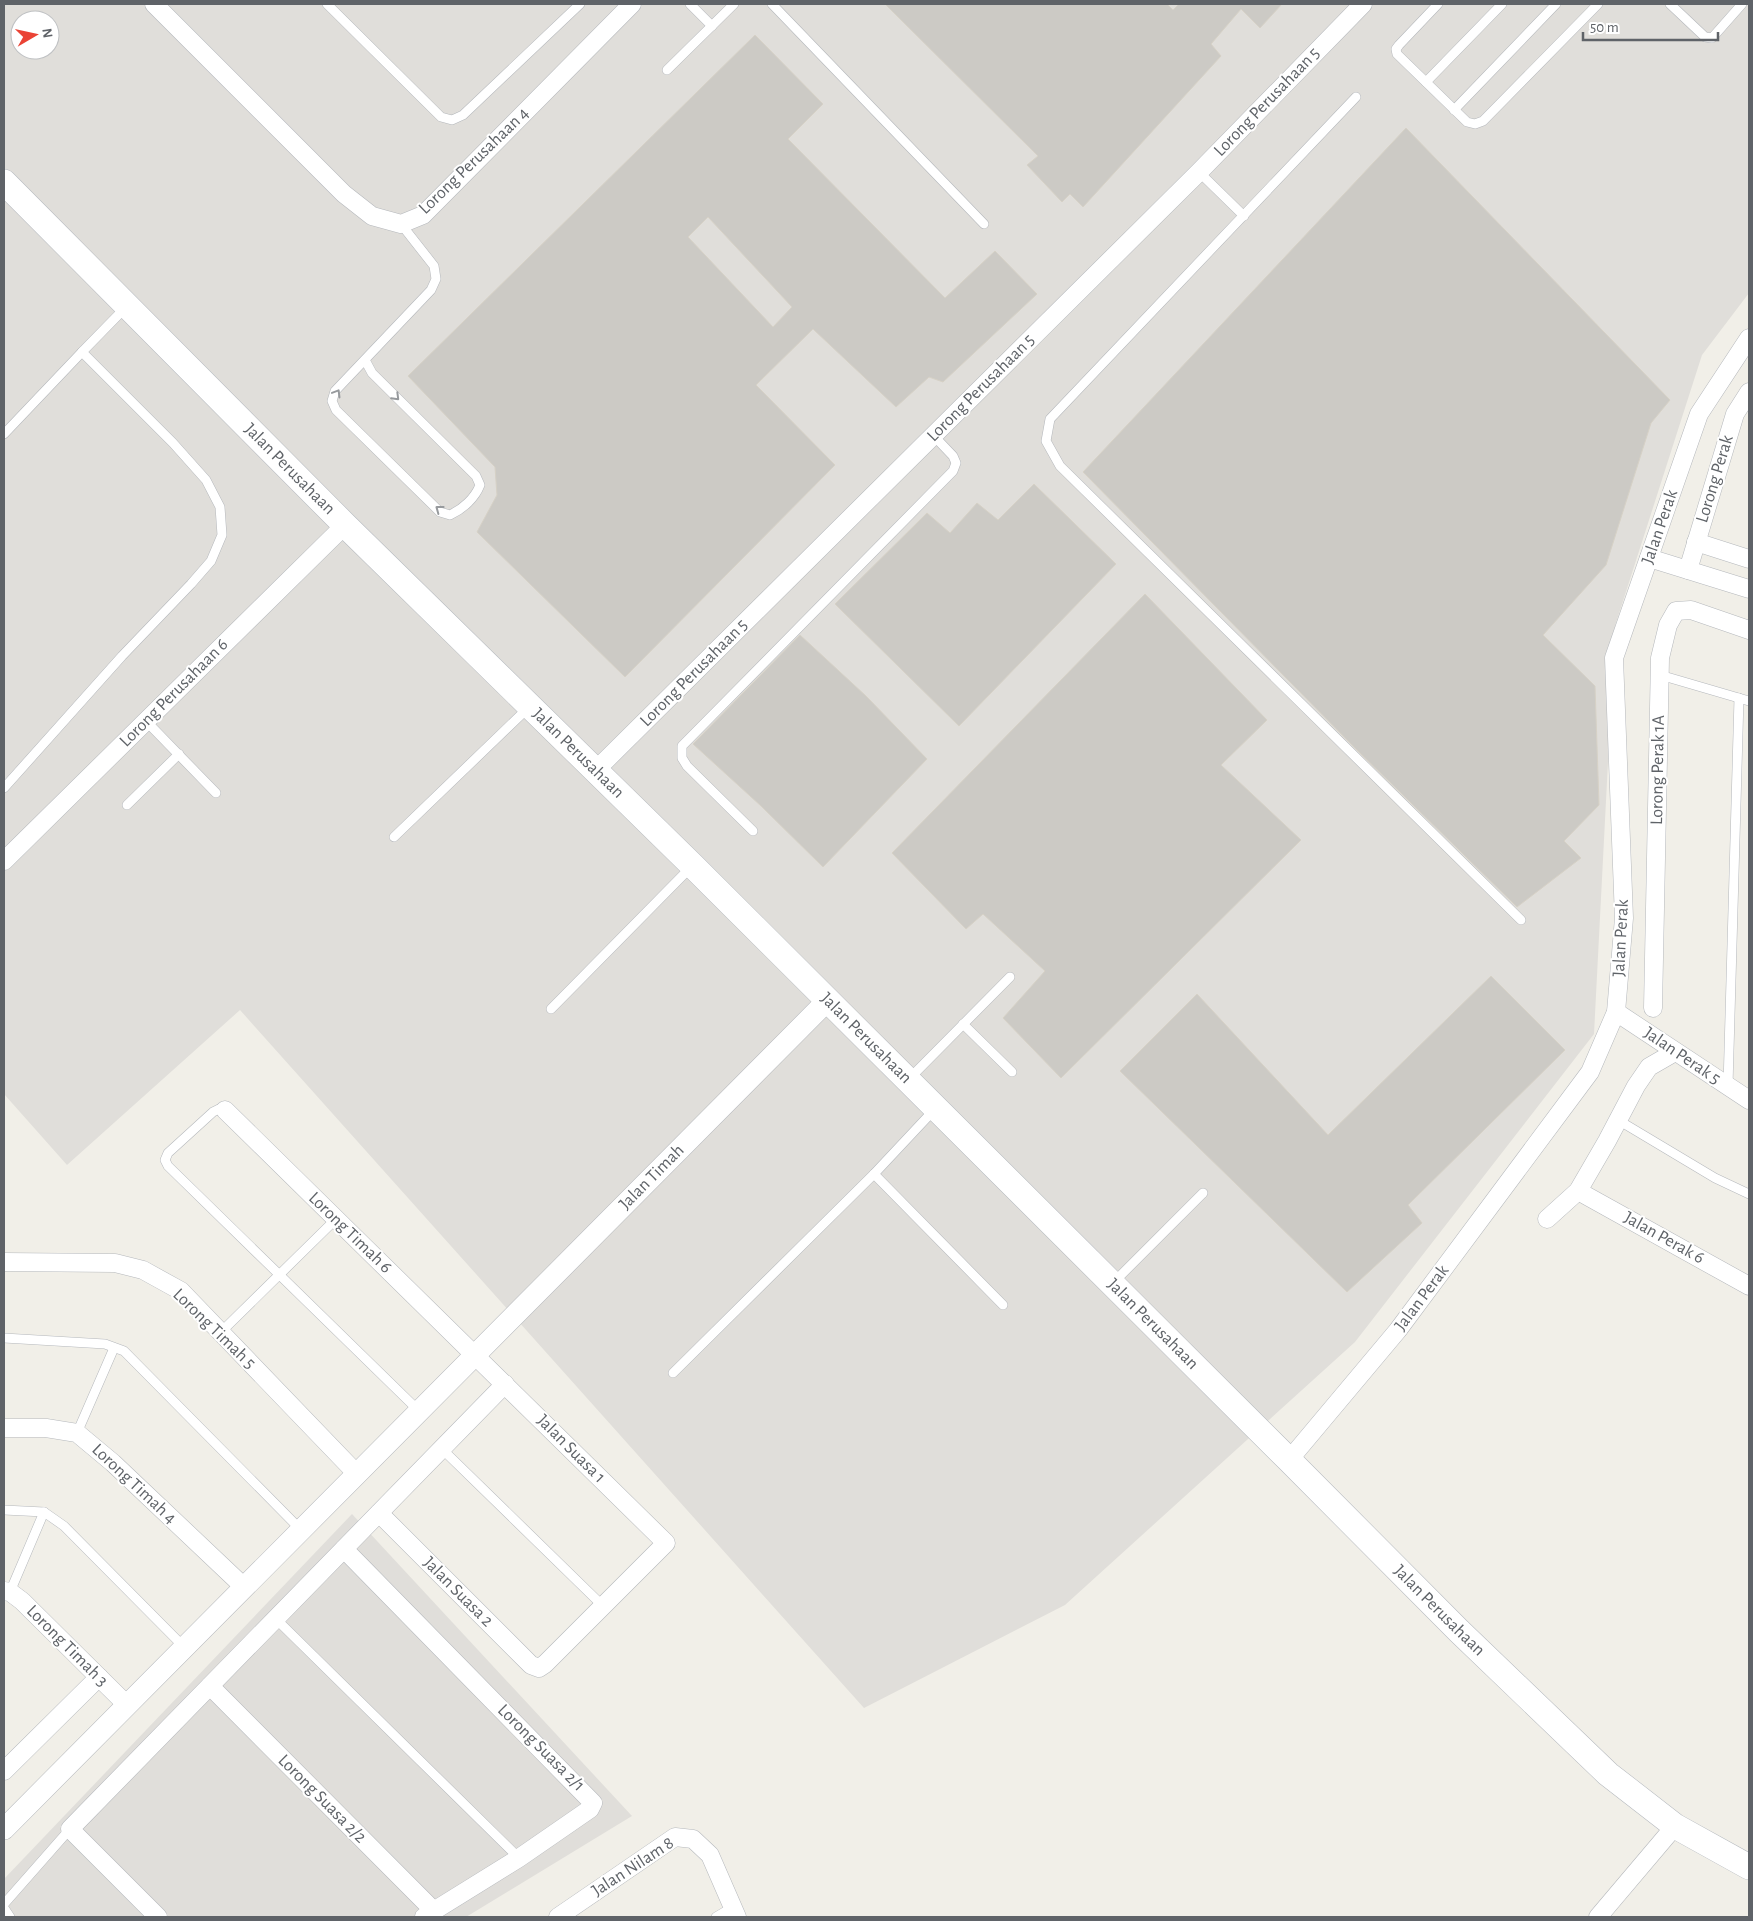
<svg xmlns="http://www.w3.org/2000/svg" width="1753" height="1921" font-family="'Alegreya Sans',sans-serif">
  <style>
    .industrial { fill: #e0deda; fill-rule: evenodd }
    .building { fill: #cccac5; stroke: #d6d1c6; fill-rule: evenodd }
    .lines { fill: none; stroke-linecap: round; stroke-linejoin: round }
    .service-casing { stroke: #b5b8bc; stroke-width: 10 }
    .minor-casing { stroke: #b5b8bc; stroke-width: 19 }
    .tertiary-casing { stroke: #b5b8bc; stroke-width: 22 }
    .secondary-casing { stroke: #b6babf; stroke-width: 26 }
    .service { stroke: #fff; stroke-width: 9 }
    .minor { stroke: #fff; stroke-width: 18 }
    .tertiary { stroke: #fff; stroke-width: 21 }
    .secondary { stroke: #fff; stroke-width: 25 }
    .oneway { stroke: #979a9d }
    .labels { text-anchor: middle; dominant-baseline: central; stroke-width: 4; stroke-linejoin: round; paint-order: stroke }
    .street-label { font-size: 18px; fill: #5f6368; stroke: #fff }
  </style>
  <rect width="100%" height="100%" fill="#f1efe8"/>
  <!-- industrial -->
  <g class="industrial">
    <path d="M 4,4 L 1749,4 L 1749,293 L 1702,355 L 1615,626 L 1594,1034 L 1355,1342 L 1065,1605 L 864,1708 L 240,1010 L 67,1165 L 4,1094 ZM 20,20 L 50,20 L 50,50 L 20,50 Z"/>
    <path d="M 352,1514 L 632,1816 L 466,1917 L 4,1917 L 4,1879 Z"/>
  </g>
  <!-- building -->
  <g class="building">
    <path d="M 885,4 L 1167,4 L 1173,10 L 1179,4 L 1282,4 L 1260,28 L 1241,9 L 1211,44 L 1221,56 L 1083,207 L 1070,194 L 1062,202 L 1027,165 L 1038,156 Z"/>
    <path d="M 755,35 L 823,104 L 788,139 L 945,298 L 995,251 L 1037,294 L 943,382 L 929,377 L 896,407 L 813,329 L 756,385 L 835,465 L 625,677 L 477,532 L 497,495 L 495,467 L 408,376 ZM 708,217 L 792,307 L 773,327 L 688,237 Z"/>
    <path d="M 1406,128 L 1670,400 L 1651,423 L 1606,565 L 1543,635 L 1595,686 L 1599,805 L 1564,841 L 1581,858 L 1517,907 L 1358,751 L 1083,472 Z"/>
    <path d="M 1034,484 L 1116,564 L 959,726 L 835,604 L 927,513 L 950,533 L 977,503 L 998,520 Z"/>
    <path d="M 1145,594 L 1267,720 L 1221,765 L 1301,840 L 1061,1078 L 1003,1018 L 1045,971 L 983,914 L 966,929 L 892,853 Z"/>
    <path d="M 800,635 L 866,696 L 927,759 L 823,867 L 761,806 L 693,744 Z"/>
    <path d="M 1491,976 L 1565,1050 L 1408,1205 L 1422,1223 L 1347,1292 L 1120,1071 L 1197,994 L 1328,1135 Z"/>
  </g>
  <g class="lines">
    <!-- service casing -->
    <g class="service-casing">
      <g id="service">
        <path d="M 327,4 L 441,117 L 452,120 L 463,115 L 580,4"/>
        <path d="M 690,4 L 712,26"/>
        <path d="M 772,4 L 984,224"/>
        <path d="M 1438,4 L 1399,45 L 1396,49 L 1397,54 L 1467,122 L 1475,124 L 1483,121 L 1598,4"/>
        <path d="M 1670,4 L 1705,37 L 1712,38 L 1742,4"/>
        <path d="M 667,70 L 734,4"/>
        <path d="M 1426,82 L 1502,4"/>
        <path d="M 1356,97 L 1050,419 L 1046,441 L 1060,466 L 1521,920"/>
        <path d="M 1454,110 L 1556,4"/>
        <path d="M 1199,172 L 1244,216"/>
        <path d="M 365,360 L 372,373 L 476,476 L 480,485 C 475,498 463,509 450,515 L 440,512 L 336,410 L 332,401 L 335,391 L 431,290 L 436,279 L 434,266 L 401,224"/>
        <path d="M 4,434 L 82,352"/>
        <path d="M 1660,675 L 1749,701"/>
        <path d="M 146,721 L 216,793"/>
        <path d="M 4,788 L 122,656 L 191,584 L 211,561 L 222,535 L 220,507 L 206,480 L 173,443 L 82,352 L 125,308"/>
        <path d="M 127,805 L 179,754"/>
        <path d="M 753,831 L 687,766 L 682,758 L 682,746 L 953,471 L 956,463 L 953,456 L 933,435"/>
        <path d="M 394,837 L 528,708"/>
        <path d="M 551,1009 L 691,867"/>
        <path d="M 963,1024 L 1012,1072"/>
        <path d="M 908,1080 L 1010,977"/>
        <path d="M 1728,1086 L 1739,698"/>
        <path d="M 225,1110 L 219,1109 L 213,1112 L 168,1153 L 165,1160 L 168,1166 L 419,1411"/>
        <path d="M 1618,1120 L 1715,1178 L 1749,1194"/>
        <path d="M 874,1174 L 1003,1305"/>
        <path d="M 1113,1283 L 1203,1193"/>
        <path d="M 220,1333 L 336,1219"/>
        <path d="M 4,1338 L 105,1344 L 124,1351 L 301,1530"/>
        <path d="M 673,1373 L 874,1174 L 934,1110"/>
        <path d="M 77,1433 L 114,1348"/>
        <path d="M 442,1449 L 604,1607"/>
        <path d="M 4,1510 L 44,1512 L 64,1526 L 184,1647"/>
        <path d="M 10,1592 L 44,1512"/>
        <path d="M 276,1619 L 519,1858"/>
        <path d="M 4,1904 L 70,1829"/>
        <path d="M 4,1908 L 10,1917"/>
        <path d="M 716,1917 L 733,1907"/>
      </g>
    </g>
    <!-- minor casing -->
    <g class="minor-casing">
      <g id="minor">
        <path d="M 154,4 L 344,194 L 372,216 L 401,224 L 423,215 L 632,4"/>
        <path d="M 1696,542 L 1749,559"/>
        <path d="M 1649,558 L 1749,589"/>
        <path d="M 1688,570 L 1735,414 L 1749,392"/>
        <path d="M 596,770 L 1199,172 L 1363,4"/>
        <path d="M 4,861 L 345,525"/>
        <path d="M 1653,1008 L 1660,658 L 1668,625 L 1676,611 L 1691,610 L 1749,630"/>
        <path d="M 1616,1012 L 1749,1100"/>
        <path d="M 225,1110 L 666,1543 L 545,1664 L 539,1668 L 531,1665 L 379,1513"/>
        <path d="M 1578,1191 L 1749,1286"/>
        <path d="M 1547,1219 L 1578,1191 L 1607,1141 L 1636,1086 L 1649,1067 L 1675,1052"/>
        <path d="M 4,1262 L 115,1263 L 143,1270 L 181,1291 L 357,1474"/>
        <path d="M 4,1428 L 46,1428 L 77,1433 L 113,1463 L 244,1587"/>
        <path d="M 1289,1460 L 1398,1330 L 1590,1072 L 1616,1012 L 1624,918 L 1614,658 L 1699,414 L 1749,338"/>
        <path d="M 344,1549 L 593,1803 L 590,1809 L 519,1858 L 424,1917"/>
        <path d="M 4,1591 L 10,1592 L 22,1601 L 127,1705"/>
        <path d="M 210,1686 L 434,1911"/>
        <path d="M 4,1771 L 99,1677"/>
        <path d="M 158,1917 L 70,1829 L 505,1384"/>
        <path d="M 558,1917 L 675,1837 L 693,1839 L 710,1855 L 737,1917"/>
        <path d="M 1598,1917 L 1675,1826"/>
      </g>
    </g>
    <!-- tertiary casing -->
    <g class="tertiary-casing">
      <g id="tertiary">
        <path id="s1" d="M 4,1829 L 828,1000"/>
      </g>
    </g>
    <!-- secondary casing -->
    <g class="secondary-casing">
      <g id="secondary">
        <path id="s2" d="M 4,182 L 345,525 L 692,865 L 1289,1460 L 1459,1631 L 1608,1774 L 1675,1826 L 1749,1867"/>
      </g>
    </g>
    <!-- service -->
    <use href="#service" class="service"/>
    <!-- minor -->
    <use href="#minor" class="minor"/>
    <!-- tertiary -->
    <use href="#tertiary" class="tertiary"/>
    <!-- secondary -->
    <use href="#secondary" class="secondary"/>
  </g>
  <!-- one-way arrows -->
  <defs><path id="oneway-chevron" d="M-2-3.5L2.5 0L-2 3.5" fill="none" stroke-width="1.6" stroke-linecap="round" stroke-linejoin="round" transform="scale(1.25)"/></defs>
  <g class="oneway">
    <use href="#oneway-chevron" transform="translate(337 393) rotate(-59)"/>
    <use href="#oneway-chevron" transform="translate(396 397) rotate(45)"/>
    <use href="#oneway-chevron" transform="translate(439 509) rotate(-143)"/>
  </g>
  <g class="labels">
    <!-- street labels -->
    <g class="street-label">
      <text transform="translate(1267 102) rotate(-46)">Lorong Perusahaan 5</text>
      <text transform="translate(474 161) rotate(-44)">Lorong Perusahaan 4</text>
      <text transform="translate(981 388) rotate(-45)">Lorong Perusahaan 5</text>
      <text stroke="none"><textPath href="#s2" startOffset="405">Jalan Perusahaan</textPath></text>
      <text transform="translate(1715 479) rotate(-73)">Lorong Perak</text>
      <text transform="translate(1660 527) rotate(-71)">Jalan Perak</text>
      <text transform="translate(694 673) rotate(-45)">Lorong Perusahaan 5</text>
      <text transform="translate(174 693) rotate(-45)">Lorong Perusahaan 6</text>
      <text stroke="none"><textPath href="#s2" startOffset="810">Jalan Perusahaan</textPath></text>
      <text transform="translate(1658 770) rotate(-89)">Lorong Perak 1A</text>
      <text transform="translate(1621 938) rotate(-87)">Jalan Perak</text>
      <text stroke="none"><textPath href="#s2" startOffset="1215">Jalan Perusahaan</textPath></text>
      <text transform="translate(1682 1056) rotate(34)">Jalan Perak 5</text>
      <text stroke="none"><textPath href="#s1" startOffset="919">Jalan Timah</textPath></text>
      <text transform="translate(350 1233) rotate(44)">Lorong Timah 6</text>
      <text transform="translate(1664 1238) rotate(29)">Jalan Perak 6</text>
      <text transform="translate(1422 1298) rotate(-53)">Jalan Perak</text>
      <text stroke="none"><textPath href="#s2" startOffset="1620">Jalan Perusahaan</textPath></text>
      <text transform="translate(214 1329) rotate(44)">Lorong Timah 5</text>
      <text transform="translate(571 1449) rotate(45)">Jalan Suasa 1</text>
      <text transform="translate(134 1484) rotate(43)">Lorong Timah 4</text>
      <text transform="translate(458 1592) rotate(45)">Jalan Suasa 2</text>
      <text stroke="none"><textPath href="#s2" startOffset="2025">Jalan Perusahaan</textPath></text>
      <text transform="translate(67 1646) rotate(45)">Lorong Timah 3</text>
      <text transform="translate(541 1748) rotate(45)">Lorong Suasa 2/1</text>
      <text transform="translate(322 1799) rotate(45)">Lorong Suasa 2/2</text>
      <text transform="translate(633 1867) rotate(-33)">Jalan Nilam 8</text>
    </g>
  </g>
  <!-- border -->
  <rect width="1753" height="1921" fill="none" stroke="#5f6368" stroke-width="10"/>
  <!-- north arrow -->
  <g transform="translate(35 35) rotate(81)"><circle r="24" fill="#ffffff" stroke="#bfc1c3"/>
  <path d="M0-4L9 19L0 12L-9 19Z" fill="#ea4335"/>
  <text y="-8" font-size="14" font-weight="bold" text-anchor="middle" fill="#5f6368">N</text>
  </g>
  <!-- scale -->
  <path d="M1583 32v8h135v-8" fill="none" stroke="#5f6368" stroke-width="2.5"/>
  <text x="1590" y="32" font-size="15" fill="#5f6368" stroke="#ffffff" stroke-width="4" paint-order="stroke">50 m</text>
</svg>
